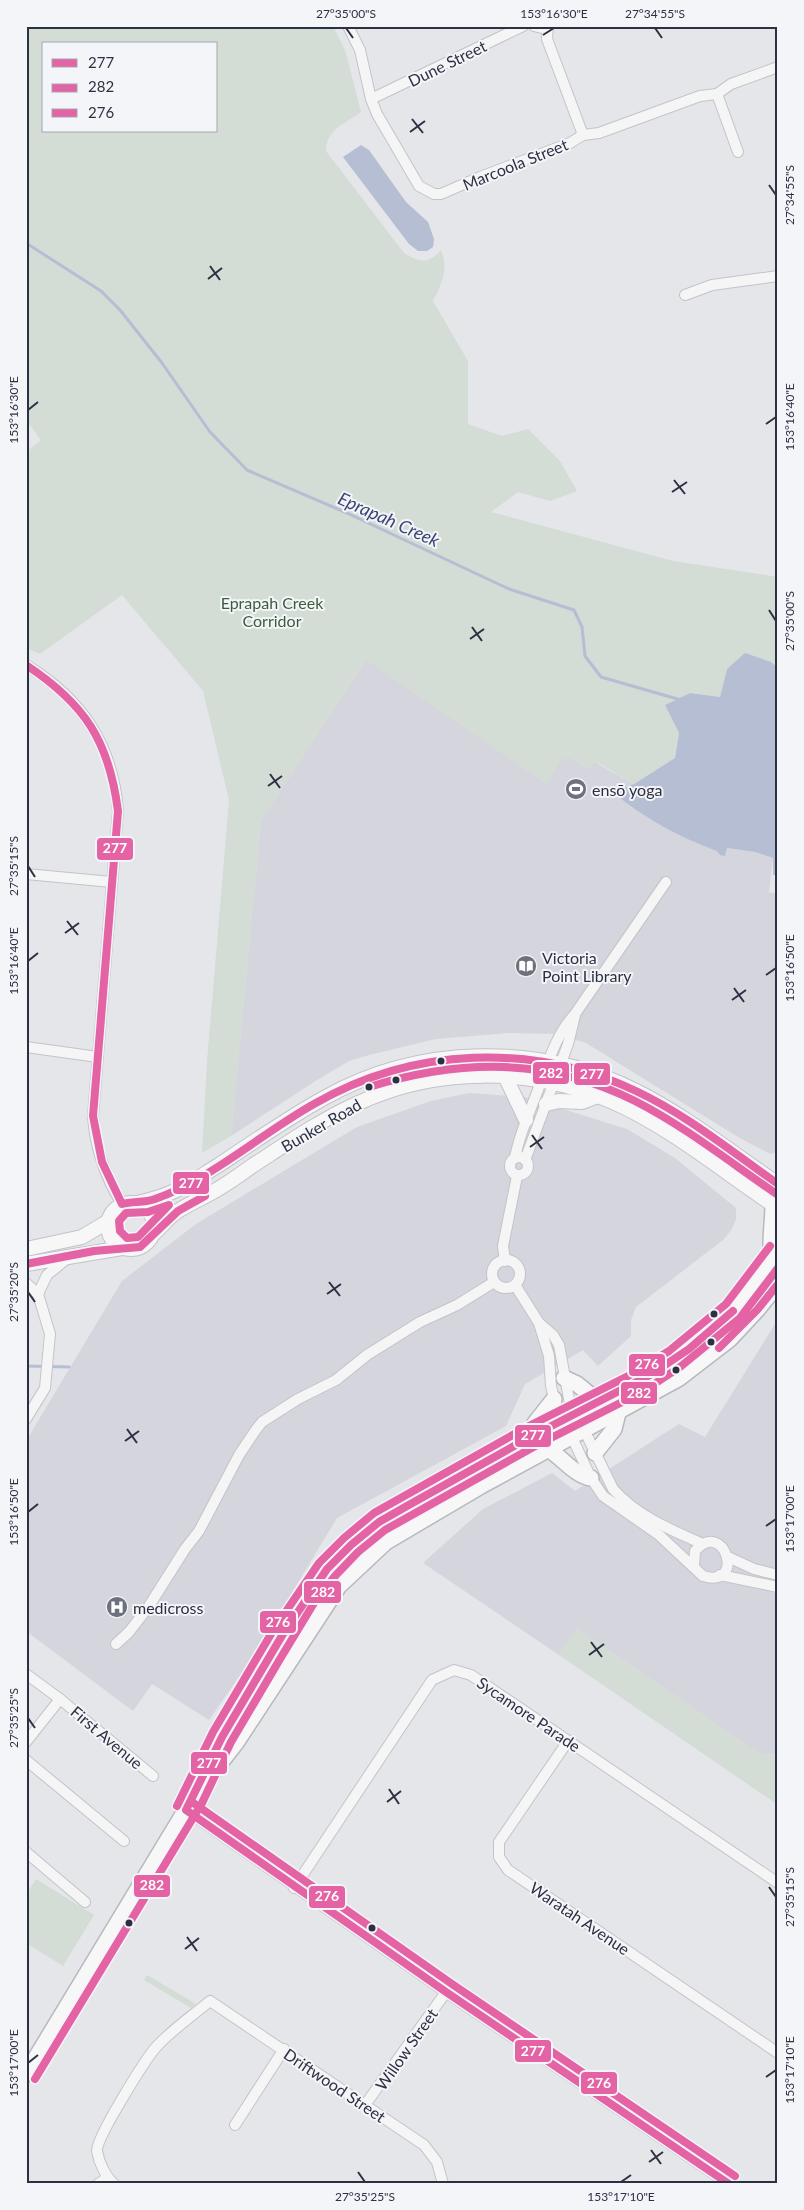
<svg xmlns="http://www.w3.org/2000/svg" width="804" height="2210" font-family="Lato,sans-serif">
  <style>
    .built { fill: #d4d5dd }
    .green { fill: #d4dcd6; fill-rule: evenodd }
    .water { fill: #b5bed3 }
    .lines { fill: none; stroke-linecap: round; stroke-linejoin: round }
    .stream { stroke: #b5bed3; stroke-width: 3 }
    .minor-casing { stroke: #c3c4c8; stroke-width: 12 }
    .major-casing { stroke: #c2c3c7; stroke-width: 16 }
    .highway-casing { stroke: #b8b9be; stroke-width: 18 }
    .minor { stroke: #f5f5f6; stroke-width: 10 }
    .major { stroke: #f7f7f8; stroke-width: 14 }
    .highway { stroke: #f7f7f8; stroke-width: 15 }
    .bus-1-casing { stroke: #f4f5f8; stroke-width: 11 }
    .bus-2-casing { stroke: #f4f5f8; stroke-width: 11 }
    .bus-3-casing { stroke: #f4f5f8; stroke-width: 11 }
    .bus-1 { stroke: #e463a4; stroke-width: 8 }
    .bus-2 { stroke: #e463a4; stroke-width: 8 }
    .bus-3 { stroke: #e463a4; stroke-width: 8 }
    .ticks { fill: none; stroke: #2c3043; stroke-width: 2 }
    .bus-dot { fill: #2c3043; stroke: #f4f5f8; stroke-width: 2 }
    .labels { text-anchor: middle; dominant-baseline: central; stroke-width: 4; stroke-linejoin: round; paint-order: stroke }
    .street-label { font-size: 16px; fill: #2c3043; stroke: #f4f5f8 }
    .park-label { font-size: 16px; fill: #3a5e3b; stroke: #f4f5f8 }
    .poi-label { font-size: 16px; fill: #2c3043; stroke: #f4f5f8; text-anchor: start }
    .water-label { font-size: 18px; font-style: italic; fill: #384775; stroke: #f4f5f8 }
    .line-badge { stroke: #f4f5f8; stroke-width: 2 }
    .badge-label { font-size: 14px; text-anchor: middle; font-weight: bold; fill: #fff }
    .neatline { fill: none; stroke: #2c3043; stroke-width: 2 }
    .ticks-label { font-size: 12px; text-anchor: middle; fill: #2c3043 }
  </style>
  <rect width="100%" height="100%" fill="#e5e6ea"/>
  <!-- built -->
  <g class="built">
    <path d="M 395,616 L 590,756 L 600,765 L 634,784 L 726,848 L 755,852 L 773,858 L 769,892 L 778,894 L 778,1152 L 770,1154 L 738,1137 L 586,1043 L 557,1034 L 509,1033 L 436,1039 L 369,1055 L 349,1061 L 317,1080 L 231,1136 L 261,820 Z"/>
    <path d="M 469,1093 L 524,1097 L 627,1129 L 675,1158 L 736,1208 L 736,1219 L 732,1229 L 723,1240 L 636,1307 L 631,1320 L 631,1336 L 598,1366 L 583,1350 L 525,1384 L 506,1426 L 337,1518 L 256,1652 L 209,1720 L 152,1684 L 133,1711 L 26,1631 L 26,1441 L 122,1281 L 196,1224 L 357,1127 L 431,1101 Z"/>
    <path d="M 778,1319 L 778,1754 L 761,1755 L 577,1628 L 559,1655 L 423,1563 L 483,1509 L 552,1473 L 575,1491 L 679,1424 L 705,1437 Z"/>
  </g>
  <!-- green -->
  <g class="green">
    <path d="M 26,26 L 333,26 L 345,50 L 361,112 C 344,125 327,128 326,151 L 404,253 C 420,263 429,264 441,250 C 449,271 442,282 433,301 L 468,361 L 468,424 L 502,436 L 528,429 L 560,461 L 577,491 L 550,501 L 518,492 L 491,512 L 673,561 L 778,577 L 778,668 L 771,662 L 727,669 L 720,697 L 690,693 L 665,705 L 679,733 L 675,758 L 634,784 L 597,762 L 587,769 L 570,758 L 561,760 L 546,784 L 366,660 L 261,820 L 231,1136 L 202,1153 L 207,1061 L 229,800 L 203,691 L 122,595 L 40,654 L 26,648 L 26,452 L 41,440 L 26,420 ZM 44,44 L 216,44 L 216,131 L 44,131 Z"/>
    <path d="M 577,1628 L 761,1755 L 778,1754 L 778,1805 L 559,1655 Z"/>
    <path d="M 36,1879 L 94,1915 L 63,1966 L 26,1943 L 26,1895 Z"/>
    <path d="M 147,1975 L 196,2004 L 191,2008 L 144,1980 Z"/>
  </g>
  <!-- water -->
  <g class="water">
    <path d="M 361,145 L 369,150 L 406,202 L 428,222 L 434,239 L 433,247 L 427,251 L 418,251 L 409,244 L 343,157 Z"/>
    <path d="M 745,653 L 771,662 L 778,668 L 778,875 L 773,875 L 773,858 L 755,852 L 727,848 L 725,856 L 720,855 L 717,851 C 679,837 645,819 614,793 L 621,786 L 627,787 L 634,784 L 675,758 L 679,733 L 665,705 L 690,693 L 720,697 L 727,669 Z"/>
  </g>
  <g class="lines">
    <!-- stream -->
    <g class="stream">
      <path d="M 26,243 L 101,291 L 120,310 L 162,363 L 210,432 L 247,470 L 347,513 L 509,589 L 574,610 L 582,627 L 585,656 L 601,677 L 681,700"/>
      <path d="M 26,1366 L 69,1367"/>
    </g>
    <!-- minor casing -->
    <g class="minor-casing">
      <g id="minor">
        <path d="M 348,26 L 360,50 L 371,99 L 377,114 L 419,186 L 434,194 L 441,194 L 480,177 L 570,143 L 583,135 L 599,133 L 700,96 L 717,94 L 731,84 L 778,67"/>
        <path d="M 534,26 L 546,29"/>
        <path d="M 548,26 L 547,39 L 583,135"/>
        <path d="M 717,94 L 738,152"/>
        <path d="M 371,99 L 523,26"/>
        <path d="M 685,295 L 712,285 L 778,276"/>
        <path d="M 26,665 C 82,699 113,745 118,811 L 93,1116 C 95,1147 106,1178 122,1204"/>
        <path d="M 26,874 L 112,882"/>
        <path d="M 26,1047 L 98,1057"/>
        <circle cx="519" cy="1166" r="9"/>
        <path d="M 515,1158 C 519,1135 528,1116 536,1095 C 547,1067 554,1037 575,1014 L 666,882"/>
        <path d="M 525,1160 L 568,1044 L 575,1015"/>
        <circle cx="506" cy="1274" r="14"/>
        <path d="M 505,1261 L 503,1246 L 517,1176"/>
        <path d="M 26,1283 L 38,1294 L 50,1334 L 45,1388 L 26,1419"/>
        <path d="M 515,1285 L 539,1323 L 553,1335 L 559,1345 L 569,1399 L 613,1489 C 637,1516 671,1530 703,1544"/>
        <path d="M 38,1294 L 47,1275 L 69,1257"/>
        <path d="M 539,1323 L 549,1356 L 551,1386 L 554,1399 L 591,1478 L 603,1496 L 659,1535 L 703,1576 C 747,1589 724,1517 695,1551 L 694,1566"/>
        <path d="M 728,1557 L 754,1569 L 778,1575"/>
        <path d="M 720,1575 L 778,1587"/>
        <path d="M 116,1644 L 129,1632 L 149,1606 L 185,1549 L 199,1531 L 239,1455 L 255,1431 L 262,1422 L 298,1399 L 336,1380 L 367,1355 L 420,1322 L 457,1305 L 494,1282"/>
        <path d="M 26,1674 L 60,1699 L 153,1776"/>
        <path d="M 568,1741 L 499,1842 L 499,1857 L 508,1870 L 778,2053"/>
        <path d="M 26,1742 L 60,1699"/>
        <path d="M 26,1760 L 124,1841"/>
        <path d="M 186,1810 L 446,1992 L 729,2184"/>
        <path d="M 26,1852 L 85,1902"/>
        <path d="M 294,1888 L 432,1680 L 454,1670 L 471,1675 L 778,1883"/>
        <path d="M 365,2105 L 446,1992"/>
        <path d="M 235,2125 L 284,2049"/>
        <path d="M 98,2184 L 107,2178"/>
        <path d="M 114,2184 C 106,2177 99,2163 97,2151 C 96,2138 146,2058 157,2046 C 173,2029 192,2016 210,2001 L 424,2145 L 437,2162 L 443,2184"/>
      </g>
    </g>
    <!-- major casing -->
    <g class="major-casing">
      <g id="major">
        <path d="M 505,1076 L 526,1120"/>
        <path d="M 546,1104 L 559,1101 L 582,1102 L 598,1096"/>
        <circle cx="131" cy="1226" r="23"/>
        <path d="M 137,1203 C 151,1200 164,1196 177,1190 C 191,1184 205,1173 219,1165 C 253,1142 288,1118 324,1098 C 418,1045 539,1042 636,1091 C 686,1116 732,1153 778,1184"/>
        <path d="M 153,1234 C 162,1227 168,1217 178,1211 C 190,1203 205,1197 218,1189 C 230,1182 241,1174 252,1166 C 286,1144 319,1121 356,1104 C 436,1066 532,1067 613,1102 C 670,1127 725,1173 778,1208"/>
        <path d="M 26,1249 L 82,1237 L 107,1222"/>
        <path d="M 26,1264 L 122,1248"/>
      </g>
    </g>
    <!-- highway casing -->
    <g class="highway-casing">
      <g id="highway">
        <path d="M 772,1259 C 769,1240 773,1224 773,1204"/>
        <path d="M 564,1378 L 577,1384 L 599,1402"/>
        <path d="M 532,1436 L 535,1423 L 554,1399"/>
        <path d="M 548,1449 C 563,1458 574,1475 591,1478"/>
        <path d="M 595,1453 L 614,1429 L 618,1413"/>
        <path d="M 211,1775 L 236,1743 L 339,1586 L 386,1542 L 481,1486 L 678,1379 L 730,1339 L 757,1310 L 778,1284"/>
        <path d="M 26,2074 L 193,1798 L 222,1737 L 271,1654 L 306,1597 L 327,1569 L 351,1545 L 379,1522 L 532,1436 L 637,1383 L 689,1349 L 733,1311 L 751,1290 L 778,1252"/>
      </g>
    </g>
    <!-- minor -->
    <use href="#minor" class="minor"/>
    <!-- major -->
    <use href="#major" class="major"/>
    <!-- highway -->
    <use href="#highway" class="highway"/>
    <!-- bus-1 casing -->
    <g class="bus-1-casing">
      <g id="bus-1">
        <path d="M 26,665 C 85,704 109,741 118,811 L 93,1116 L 102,1162 L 122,1204 C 133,1201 144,1203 155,1199 C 210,1180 262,1133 314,1104 C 413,1047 532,1042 636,1091 C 687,1115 732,1152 778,1184"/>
        <path d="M 26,1264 L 94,1251 L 140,1247 L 178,1211 L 205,1196"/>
        <path d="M 719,1348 L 757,1310 L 778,1284"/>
        <path d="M 729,2184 L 446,1992 L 186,1810 L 222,1737 L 283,1634 L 327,1569 L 351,1545 L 379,1522 L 407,1506 L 532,1436 L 650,1375 L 689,1349 L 733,1311"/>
      </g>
    </g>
    <!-- bus-2 casing -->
    <g class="bus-2-casing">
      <g id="bus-2">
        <path d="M 369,1087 C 460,1059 548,1057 635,1101 C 686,1127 731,1163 778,1195"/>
        <path d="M 169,1205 L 138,1237 L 127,1238 L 120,1231 L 119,1221 L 126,1213 L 148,1212 Z"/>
        <path d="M 35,2079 L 202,1803 L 231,1742 L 280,1659 L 314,1603 L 335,1576 L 358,1552 L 385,1530 L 537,1445 L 642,1392 L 680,1367 L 740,1318 L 778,1268"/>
      </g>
    </g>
    <!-- bus-3 casing -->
    <g class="bus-3-casing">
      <g id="bus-3">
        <path d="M 192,1802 L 452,1984 L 735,2176"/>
        <path d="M 177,1806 L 213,1732 L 274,1629 L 319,1563 L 344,1538 L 374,1513 L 527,1427 L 632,1374 L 669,1351 L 726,1304 L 770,1246"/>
      </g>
    </g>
    <!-- bus-1 -->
    <use href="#bus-1" class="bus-1"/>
    <!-- bus-2 -->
    <use href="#bus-2" class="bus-2"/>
    <!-- bus-3 -->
    <use href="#bus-3" class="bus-3"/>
  </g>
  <!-- ticks -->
  <path class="ticks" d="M 346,28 L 353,38M 655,28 L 662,38M 543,35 L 554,28M 412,119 L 423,133M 410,132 L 425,121M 769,185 L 776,195M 210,266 L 220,280M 208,279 L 222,268M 28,410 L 38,402M 766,424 L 776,417M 674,480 L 685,494M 672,492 L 687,482M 769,610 L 776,621M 472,627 L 482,641M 470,639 L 484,629M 270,774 L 280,788M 268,786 L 282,776M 28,866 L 35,877M 67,921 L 78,935M 65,933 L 79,923M 28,961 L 38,953M 766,975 L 776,968M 734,988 L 744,1002M 732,1000 L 746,990M 532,1135 L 542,1149M 530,1147 L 544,1137M 329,1282 L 340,1296M 28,1292 L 35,1302M 327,1294 L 341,1284M 127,1429 L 137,1443M 125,1441 L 139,1431M 28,1512 L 38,1504M 766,1526 L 776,1519M 591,1642 L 602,1657M 589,1655 L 604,1644M 28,1718 L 35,1728M 389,1789 L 399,1804M 387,1802 L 401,1791M 769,1887 L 776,1897M 187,1937 L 197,1951M 185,1949 L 199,1938M 28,2063 L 38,2055M 766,2077 L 776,2070M 651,2150 L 661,2164M 649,2162 L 663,2152M 358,2172 L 365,2182M 621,2182 L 631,2175"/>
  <!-- icons -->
  <defs>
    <g id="stadium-disc" transform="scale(1.125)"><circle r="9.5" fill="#6d707d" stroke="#f4f5f8"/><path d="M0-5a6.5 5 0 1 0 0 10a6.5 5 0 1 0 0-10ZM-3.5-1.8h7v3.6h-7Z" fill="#fff"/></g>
    <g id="library-disc" transform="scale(1.125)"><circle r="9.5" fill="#6d707d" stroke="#f4f5f8"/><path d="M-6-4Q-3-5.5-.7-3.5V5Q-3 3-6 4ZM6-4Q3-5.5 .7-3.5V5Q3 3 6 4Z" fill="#fff"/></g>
    <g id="hospital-disc" transform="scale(1.125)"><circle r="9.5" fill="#6d707d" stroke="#f4f5f8"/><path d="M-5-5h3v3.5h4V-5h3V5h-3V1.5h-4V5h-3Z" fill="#fff"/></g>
  </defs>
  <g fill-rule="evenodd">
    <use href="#stadium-disc" x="576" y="789"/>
    <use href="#library-disc" x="526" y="966"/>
    <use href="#hospital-disc" x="117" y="1607"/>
  </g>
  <!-- markers -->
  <g class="bus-dot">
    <circle cx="441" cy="1061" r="4.5"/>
    <circle cx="396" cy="1080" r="4.5"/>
    <circle cx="369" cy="1087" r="4.5"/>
    <circle cx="714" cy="1314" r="4.5"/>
    <circle cx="711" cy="1342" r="4.5"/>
    <circle cx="676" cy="1370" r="4.5"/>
    <circle cx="129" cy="1923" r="4.5"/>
    <circle cx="372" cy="1928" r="4.5"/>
  </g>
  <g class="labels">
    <!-- street labels -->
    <g class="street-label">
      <text transform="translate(447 63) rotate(-26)">Dune Street</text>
      <text transform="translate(515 164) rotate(-22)">Marcoola Street</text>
      <text transform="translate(321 1125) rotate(-30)">Bunker Road</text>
      <text transform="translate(529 1714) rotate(34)">Sycamore Parade</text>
      <text transform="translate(107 1737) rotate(40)">First Avenue</text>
      <text transform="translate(580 1918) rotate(34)">Waratah Avenue</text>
      <text transform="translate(406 2049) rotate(-55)">Willow Street</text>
      <text transform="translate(335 2085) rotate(34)">Driftwood Street</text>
    </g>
    <!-- park labels -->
    <g class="park-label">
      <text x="272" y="602">Eprapah Creek<tspan x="272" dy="18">Corridor</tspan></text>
    </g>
    <!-- poi labels -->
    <g class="poi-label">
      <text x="592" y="789">ensō yoga</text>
      <text x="542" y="957">Victoria<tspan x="542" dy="18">Point Library</tspan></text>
      <text x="133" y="1607">medicross</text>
    </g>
    <!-- water labels -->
    <g class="water-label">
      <text transform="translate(389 519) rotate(24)">Eprapah Creek</text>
    </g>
  </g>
  <g class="line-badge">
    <rect x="96" y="837" width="38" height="24" rx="5" fill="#e463a4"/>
    <rect x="532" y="1061" width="38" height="24" rx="5" fill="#e463a4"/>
    <rect x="573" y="1062" width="38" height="24" rx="5" fill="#e463a4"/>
    <rect x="172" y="1171" width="38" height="24" rx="5" fill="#e463a4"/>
    <rect x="628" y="1353" width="38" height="24" rx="5" fill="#e463a4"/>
    <rect x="620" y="1381" width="38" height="24" rx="5" fill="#e463a4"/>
    <rect x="514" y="1424" width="38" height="24" rx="5" fill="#e463a4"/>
    <rect x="303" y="1580" width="39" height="24" rx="5" fill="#e463a4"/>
    <rect x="259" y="1610" width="38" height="24" rx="5" fill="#e463a4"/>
    <rect x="190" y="1751" width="38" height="24" rx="5" fill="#e463a4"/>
    <rect x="133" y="1874" width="38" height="24" rx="5" fill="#e463a4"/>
    <rect x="308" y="1885" width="38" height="24" rx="5" fill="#e463a4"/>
    <rect x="514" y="2039" width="38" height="24" rx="5" fill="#e463a4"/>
    <rect x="580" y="2071" width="38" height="24" rx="5" fill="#e463a4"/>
  </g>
  <g class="badge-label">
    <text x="115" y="853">277</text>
    <text x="551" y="1078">282</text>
    <text x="592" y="1079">277</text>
    <text x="191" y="1188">277</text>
    <text x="647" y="1369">276</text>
    <text x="639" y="1398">282</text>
    <text x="533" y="1440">277</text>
    <text x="323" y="1597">282</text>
    <text x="278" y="1627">276</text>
    <text x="209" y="1768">277</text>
    <text x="152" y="1890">282</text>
    <text x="327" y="1901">276</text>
    <text x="533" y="2056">277</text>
    <text x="599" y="2088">276</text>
  </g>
  <!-- border -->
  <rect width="804" height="2210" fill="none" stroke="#f4f5f8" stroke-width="55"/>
  <!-- legend -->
  <rect x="42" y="42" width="175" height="90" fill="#f4f5f8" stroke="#a4a6b0"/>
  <rect x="52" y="59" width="25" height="8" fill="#e463a4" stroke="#a4a6b0"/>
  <text x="88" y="68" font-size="15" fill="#2c3043">277</text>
  <rect x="52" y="84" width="25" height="8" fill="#e463a4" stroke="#a4a6b0"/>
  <text x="88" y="92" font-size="15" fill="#2c3043">282</text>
  <rect x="52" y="109" width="25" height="8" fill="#e463a4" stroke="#a4a6b0"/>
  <text x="88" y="118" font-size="15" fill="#2c3043">276</text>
  <rect x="28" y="28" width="748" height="2154" class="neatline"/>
  <g class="ticks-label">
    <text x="346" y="18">27°35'00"S</text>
    <text x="554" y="18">153°16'30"E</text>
    <text x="655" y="18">27°34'55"S</text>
    <text transform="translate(790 195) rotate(-90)" y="4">27°34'55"S</text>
    <text transform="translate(14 410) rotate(-90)" y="4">153°16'30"E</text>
    <text transform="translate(790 417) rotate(-90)" y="4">153°16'40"E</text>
    <text transform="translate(790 621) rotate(-90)" y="4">27°35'00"S</text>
    <text transform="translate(14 866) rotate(-90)" y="4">27°35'15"S</text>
    <text transform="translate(14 961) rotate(-90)" y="4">153°16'40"E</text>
    <text transform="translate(790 968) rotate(-90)" y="4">153°16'50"E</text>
    <text transform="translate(14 1292) rotate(-90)" y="4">27°35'20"S</text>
    <text transform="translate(14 1512) rotate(-90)" y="4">153°16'50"E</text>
    <text transform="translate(790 1519) rotate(-90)" y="4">153°17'00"E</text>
    <text transform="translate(14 1718) rotate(-90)" y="4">27°35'25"S</text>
    <text transform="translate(790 1897) rotate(-90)" y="4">27°35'15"S</text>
    <text transform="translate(14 2063) rotate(-90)" y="4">153°17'00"E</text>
    <text transform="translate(790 2070) rotate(-90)" y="4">153°17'10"E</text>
    <text x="365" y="2201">27°35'25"S</text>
    <text x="621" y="2201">153°17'10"E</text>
  </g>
</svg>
